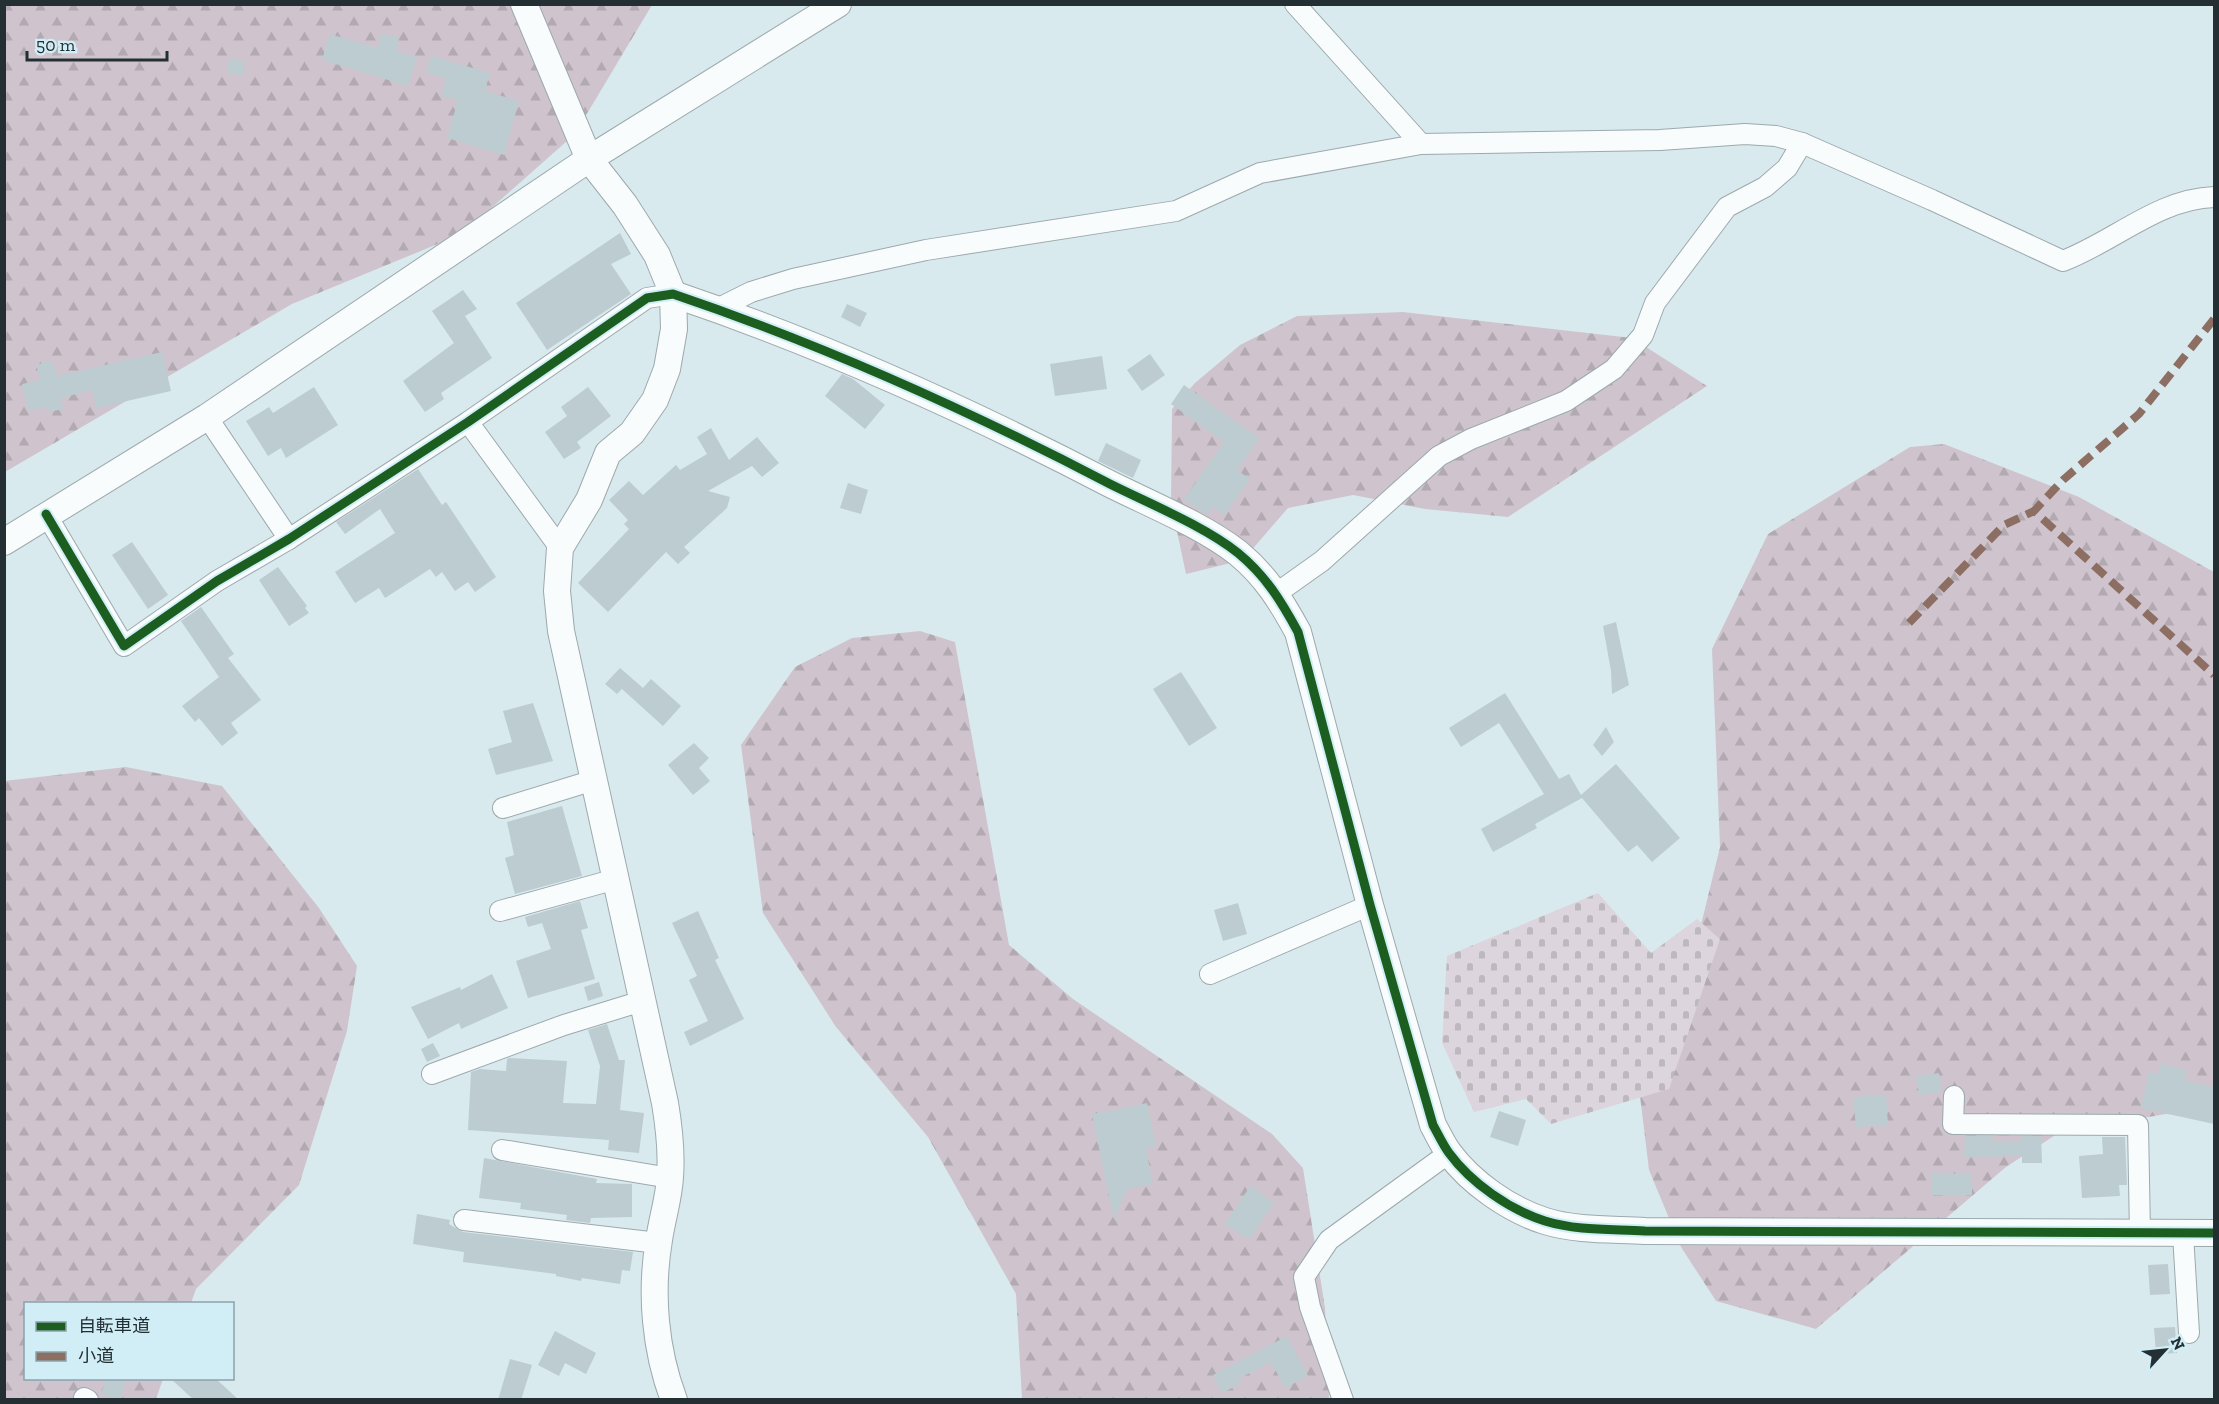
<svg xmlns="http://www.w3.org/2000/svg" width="2219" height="1404" font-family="'Zilla Slab','Noto Sans JP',serif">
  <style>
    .forest { fill: url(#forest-firs) }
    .cemetery { fill: url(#cemetery-stones) }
    .building { fill: #bcccd0 }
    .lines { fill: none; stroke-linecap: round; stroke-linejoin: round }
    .minor-casing { stroke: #9ca9ad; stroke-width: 22 }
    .tertiary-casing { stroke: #9ca9ad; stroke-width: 28 }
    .minor { stroke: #f9fcfd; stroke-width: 20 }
    .tertiary { stroke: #f9fcfd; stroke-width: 26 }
    .quiet { stroke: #8d6e63; stroke-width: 8; stroke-dasharray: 15 8; stroke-linecap: butt }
    .cycleway-casing { stroke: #d1eef7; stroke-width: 13 }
    .cycleway { stroke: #1b5e20; stroke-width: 9 }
  </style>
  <defs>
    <pattern id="forest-firs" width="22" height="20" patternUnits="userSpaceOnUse" patternTransform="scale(1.5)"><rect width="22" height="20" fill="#cfc4ce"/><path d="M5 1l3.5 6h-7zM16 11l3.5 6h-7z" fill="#b2a9b1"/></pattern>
    <pattern id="cemetery-stones" width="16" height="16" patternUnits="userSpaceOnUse" patternTransform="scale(1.5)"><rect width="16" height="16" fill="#dcd5dd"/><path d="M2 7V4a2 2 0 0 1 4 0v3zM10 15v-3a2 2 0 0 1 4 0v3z" fill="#bdb7be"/></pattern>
  </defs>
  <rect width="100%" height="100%" fill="#d9eaef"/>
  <!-- forest -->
  <g class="forest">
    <path d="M 4,5 L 652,5 L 588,112 L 567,141 L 462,234 L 292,304 L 5,472 Z"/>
    <path d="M 1403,312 L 1632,338 L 1707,386 L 1508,517 L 1425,509 L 1353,495 L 1288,508 L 1243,560 L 1186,574 L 1171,503 L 1172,409 L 1195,383 L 1240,345 L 1297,316 Z"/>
    <path d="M 1944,444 L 2079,497 L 2214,572 L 2214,1118 L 2166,1114 L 2060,1132 L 2006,1167 L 1816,1329 L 1716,1301 L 1681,1247 L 1649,1170 L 1640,1096 L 1690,970 L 1720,847 L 1712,649 L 1768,534 L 1910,447 Z"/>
    <path d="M 920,631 L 955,642 L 1009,945 L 1073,999 L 1272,1134 L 1303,1168 L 1325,1308 L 1329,1399 L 1022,1399 L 1016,1294 L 928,1137 L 836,1027 L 763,913 L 741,745 L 795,667 L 852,638 Z"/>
    <path d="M 126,767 L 222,786 L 319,908 L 357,966 L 347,1031 L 299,1185 L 196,1289 L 191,1303 L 26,1304 L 26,1378 L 163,1379 L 156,1399 L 5,1399 L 4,781 Z"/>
  </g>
  <!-- cemetery -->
  <path class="cemetery" d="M 1598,893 L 1651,953 L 1697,919 L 1720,939 L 1669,1089 L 1551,1124 L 1526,1099 L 1474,1112 L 1442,1043 L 1447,956 Z"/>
  <!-- building -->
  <g class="building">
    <path d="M 382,33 L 399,38 L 396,51 L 417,57 L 408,86 L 322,60 L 330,34 L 377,48 Z"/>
    <path d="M 431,56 L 490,73 L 485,91 L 519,101 L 504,155 L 447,138 L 458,100 L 441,96 L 446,78 L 426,72 Z"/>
    <path d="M 230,58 L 245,62 L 242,76 L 226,72 Z"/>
    <path d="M 620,233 L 631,254 L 611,264 L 631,294 L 547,350 L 516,303 Z"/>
    <path d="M 463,290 L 477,309 L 465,316 L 492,358 L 441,393 L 444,399 L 425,412 L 403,381 L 454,343 L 432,311 Z"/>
    <path d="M 847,304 L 867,313 L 860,327 L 841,317 Z"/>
    <path d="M 162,352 L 171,391 L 96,408 L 92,390 L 61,398 L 63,409 L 49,412 L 47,407 L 29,411 L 22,384 L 41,380 L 36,365 L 52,360 L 57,376 Z"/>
    <path d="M 1150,354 L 1165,375 L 1142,391 L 1127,370 Z"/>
    <path d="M 1102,356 L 1107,389 L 1055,396 L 1050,364 Z"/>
    <path d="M 842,374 L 853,379 L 885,405 L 865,429 L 825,396 Z"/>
    <path d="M 1184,385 L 1259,438 L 1237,470 L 1250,479 L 1224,515 L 1213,507 L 1207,515 L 1184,499 L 1224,442 L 1171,404 Z"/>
    <path d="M 314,387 L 338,425 L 286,458 L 281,448 L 268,456 L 246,421 L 269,407 L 273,413 Z"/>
    <path d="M 588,387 L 611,416 L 577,442 L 581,448 L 564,459 L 545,432 L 567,416 L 561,407 Z"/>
    <path d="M 711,428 L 729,460 L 757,437 L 779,463 L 762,477 L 752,466 L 708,491 L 730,497 L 727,508 L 684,547 L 690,553 L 678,564 L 666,552 L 608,612 L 578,583 L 629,529 L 624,524 L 628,520 L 609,500 L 629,481 L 643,495 L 676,465 L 680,470 L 707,454 L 697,437 Z"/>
    <path d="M 1106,443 L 1141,460 L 1133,478 L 1098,461 Z"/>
    <path d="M 418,469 L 442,505 L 446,502 L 496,577 L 475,592 L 468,582 L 455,591 L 442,572 L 436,577 L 430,569 L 385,598 L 379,588 L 355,603 L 335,572 L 395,533 L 380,509 L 345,534 L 336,522 Z"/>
    <path d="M 848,483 L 868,490 L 861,514 L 840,508 Z"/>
    <path d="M 132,542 L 168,595 L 148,609 L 112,555 Z"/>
    <path d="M 278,567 L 307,606 L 305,608 L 309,613 L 289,626 L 259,580 Z"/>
    <path d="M 201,607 L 234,654 L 228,658 L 261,700 L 231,723 L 238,733 L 222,746 L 199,718 L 195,722 L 182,706 L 219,677 L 181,621 Z"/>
    <path d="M 1616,622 L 1629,685 L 1612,694 L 1611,671 L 1603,626 Z"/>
    <path d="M 620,668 L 643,688 L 651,679 L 681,706 L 663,726 L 622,689 L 617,694 L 605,684 Z"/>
    <path d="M 1181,672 L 1217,728 L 1189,746 L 1153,689 Z"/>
    <path d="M 1505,693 L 1559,779 L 1569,774 L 1581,795 L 1616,764 L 1680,838 L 1652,862 L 1637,845 L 1628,852 L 1582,798 L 1535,824 L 1537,828 L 1493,852 L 1481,829 L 1544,794 L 1499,723 L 1461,747 L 1449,728 Z"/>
    <path d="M 533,703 L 553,761 L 496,775 L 488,749 L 512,742 L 503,711 Z"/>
    <path d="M 1606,727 L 1614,742 L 1602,756 L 1593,745 Z"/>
    <path d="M 694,743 L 709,758 L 699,768 L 710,781 L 693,795 L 668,765 Z"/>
    <path d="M 562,806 L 582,876 L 515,894 L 505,858 L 514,855 L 507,822 Z"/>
    <path d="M 580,901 L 588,928 L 581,930 L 595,979 L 528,998 L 516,961 L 551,949 L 542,923 L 528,927 L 525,917 Z"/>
    <path d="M 1238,903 L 1247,934 L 1223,941 L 1214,910 Z"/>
    <path d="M 698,911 L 719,958 L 715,960 L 744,1019 L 690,1046 L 684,1032 L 708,1021 L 689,980 L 697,976 L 672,923 Z"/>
    <path d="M 492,974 L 508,1008 L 461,1029 L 459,1023 L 428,1039 L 411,1007 L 460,987 L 461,990 Z"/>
    <path d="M 599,982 L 603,996 L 588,1001 L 584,987 Z"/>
    <path d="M 607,1024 L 619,1060 L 625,1060 L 620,1110 L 644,1113 L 639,1153 L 608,1150 L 609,1140 L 468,1130 L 471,1072 L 480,1069 L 506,1071 L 507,1059 L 509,1058 L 567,1061 L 563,1103 L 596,1104 L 600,1066 L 588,1030 Z"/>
    <path d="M 433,1043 L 440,1056 L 427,1062 L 421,1049 Z"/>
    <path d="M 2160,1064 L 2187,1070 L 2184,1080 L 2214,1087 L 2214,1124 L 2141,1108 L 2149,1072 L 2158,1074 Z"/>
    <path d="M 1939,1073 L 1942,1092 L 1919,1095 L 1916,1076 Z"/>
    <path d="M 1886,1095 L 1888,1125 L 1856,1127 L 1853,1097 Z"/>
    <path d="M 1147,1103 L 1156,1147 L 1146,1149 L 1153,1184 L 1127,1189 L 1114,1220 L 1092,1114 Z"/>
    <path d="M 1499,1111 L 1526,1120 L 1518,1146 L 1490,1137 Z"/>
    <path d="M 1965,1136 L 1993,1136 L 1992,1141 L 2021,1141 L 2021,1136 L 2041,1136 L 2042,1163 L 2022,1163 L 2022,1156 L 1964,1157 Z"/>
    <path d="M 2102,1137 L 2125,1137 L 2127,1185 L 2119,1185 L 2120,1196 L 2082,1198 L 2079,1156 L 2103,1154 Z"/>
    <path d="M 484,1158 L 597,1179 L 596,1183 L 632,1184 L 632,1217 L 591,1218 L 590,1223 L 566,1220 L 567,1215 L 520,1209 L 521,1203 L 479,1198 Z"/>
    <path d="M 1972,1173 L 1972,1195 L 1932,1195 L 1932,1174 Z"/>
    <path d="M 1251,1185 L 1274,1203 L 1249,1240 L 1225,1224 Z"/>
    <path d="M 417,1214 L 450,1220 L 449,1224 L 463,1232 L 633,1252 L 630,1271 L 622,1270 L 620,1284 L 582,1278 L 581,1281 L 556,1276 L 556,1274 L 463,1262 L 464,1252 L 413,1244 Z"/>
    <path d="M 2168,1264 L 2170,1294 L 2150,1295 L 2148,1265 Z"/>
    <path d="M 2175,1327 L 2177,1353 L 2156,1354 L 2154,1328 Z"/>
    <path d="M 555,1331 L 596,1353 L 586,1374 L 565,1363 L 559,1376 L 538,1365 Z"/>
    <path d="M 1287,1336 L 1308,1376 L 1285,1388 L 1271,1362 L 1238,1379 L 1240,1384 L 1222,1393 L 1213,1375 Z"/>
    <path d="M 510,1359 L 532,1365 L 521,1400 L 498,1400 Z"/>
    <path d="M 107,1378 L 127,1378 L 119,1400 L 101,1393 Z"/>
    <path d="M 170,1378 L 215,1378 L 239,1400 L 194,1400 Z"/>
  </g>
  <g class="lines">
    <!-- minor casing -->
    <g class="minor-casing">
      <g id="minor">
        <path d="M 1295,4 L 1421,144"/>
        <path d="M 717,309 L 751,292 L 793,279 L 926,250 L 1176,211 L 1260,173 L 1421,144 L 1660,140 L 1745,134 L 1776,136 L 1802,143 L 1932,200 L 2063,261 C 2115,241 2158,199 2214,197"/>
        <path d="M 207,417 L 289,539"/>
        <path d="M 468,422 L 560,548"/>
        <path d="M 46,514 L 124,646 L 217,581 L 289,539 L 468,422 L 647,298 L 673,294"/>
        <path d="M 1277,593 L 1322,561 L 1439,456 L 1471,439 L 1566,401 L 1614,369 L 1643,335 L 1655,303 L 1727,207 L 1765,187 L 1787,168 L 1802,143"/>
        <path d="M 503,808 L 594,780"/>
        <path d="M 500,911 L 616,879"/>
        <path d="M 1210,974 L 1370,905"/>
        <path d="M 432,1074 L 564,1025 L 642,1001"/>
        <path d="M 1954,1096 L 1953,1124 L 2138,1125 L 2140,1234"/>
        <path d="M 502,1150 L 670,1178"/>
        <path d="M 464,1220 L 658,1243"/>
        <path d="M 2183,1234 L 2189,1333"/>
        <path d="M 84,1398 L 88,1400"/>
        <path d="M 1343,1400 L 1310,1307 L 1304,1277 L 1329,1240 L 1449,1153"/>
      </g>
    </g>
    <!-- tertiary casing -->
    <g class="tertiary-casing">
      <g id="tertiary">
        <path d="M 524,4 L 589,159 L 625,205 L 657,255 L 673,294 L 674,329 L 667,369 L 655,400 L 632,433 L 608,453 L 589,500 L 560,548 L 557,591 L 561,631 L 665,1103 C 669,1127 672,1152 670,1177 C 669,1198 662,1219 659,1240 C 650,1293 655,1350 674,1400"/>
        <path d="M 673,294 C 824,345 970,411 1110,484 C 1150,504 1204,526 1238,553 C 1266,576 1281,601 1298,632 L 1370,905 L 1433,1125 C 1438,1134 1443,1145 1449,1153 C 1471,1183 1510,1210 1545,1221 C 1577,1231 1613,1229 1645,1231 L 2214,1233"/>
        <path d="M 4,542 L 207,417 L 589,159 L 838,4"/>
      </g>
    </g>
    <!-- minor -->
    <use href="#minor" class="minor"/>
    <!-- tertiary -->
    <use href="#tertiary" class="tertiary"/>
    <!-- quiet -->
    <g class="quiet">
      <path d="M 2214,319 L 2139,414 L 2063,480 L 2034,511 L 2214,675"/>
      <path d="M 1909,623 L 2004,525 L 2034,511"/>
    </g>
    <!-- cycleway casing -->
    <g class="cycleway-casing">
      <path id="cycleway" d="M 46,514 L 124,646 L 217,581 L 289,539 L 468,422 L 647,298 L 673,294 C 824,345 970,411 1110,484 C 1150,504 1204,526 1238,553 C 1266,576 1281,601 1298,632 L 1370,905 L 1433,1125 C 1438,1134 1443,1145 1449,1153 C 1471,1183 1510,1210 1545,1221 C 1577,1231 1613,1229 1645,1231 L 2214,1233"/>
    </g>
    <!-- cycleway -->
    <use href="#cycleway" class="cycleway"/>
  </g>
  <!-- border -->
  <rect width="2219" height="1404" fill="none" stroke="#242f33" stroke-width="12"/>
  <!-- legend -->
  <rect x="24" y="1302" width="210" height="78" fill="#d1eef7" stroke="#8ca2a9" stroke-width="1.5"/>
  <rect x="36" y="1322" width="30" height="9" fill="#1b5e20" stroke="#8ca2a9" stroke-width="1.5"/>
  <text x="78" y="1332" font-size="18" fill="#242f33">自転車道</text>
  <rect x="36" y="1352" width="30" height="9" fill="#8d6e63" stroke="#8ca2a9" stroke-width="1.5"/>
  <text x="78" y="1362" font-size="18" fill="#242f33">小道</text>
  <!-- north arrow -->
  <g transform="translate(2165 1350) rotate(63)" stroke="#d1eef7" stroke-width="4.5" paint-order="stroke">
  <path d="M0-4.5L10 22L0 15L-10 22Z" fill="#242f33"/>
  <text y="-9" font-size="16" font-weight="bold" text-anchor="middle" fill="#242f33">N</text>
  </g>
  <!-- scale -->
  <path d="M27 51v9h140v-9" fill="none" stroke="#242f33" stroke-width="3"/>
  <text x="36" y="51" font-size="18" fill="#242f33" stroke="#d1eef7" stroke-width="4.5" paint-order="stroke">50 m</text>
</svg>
